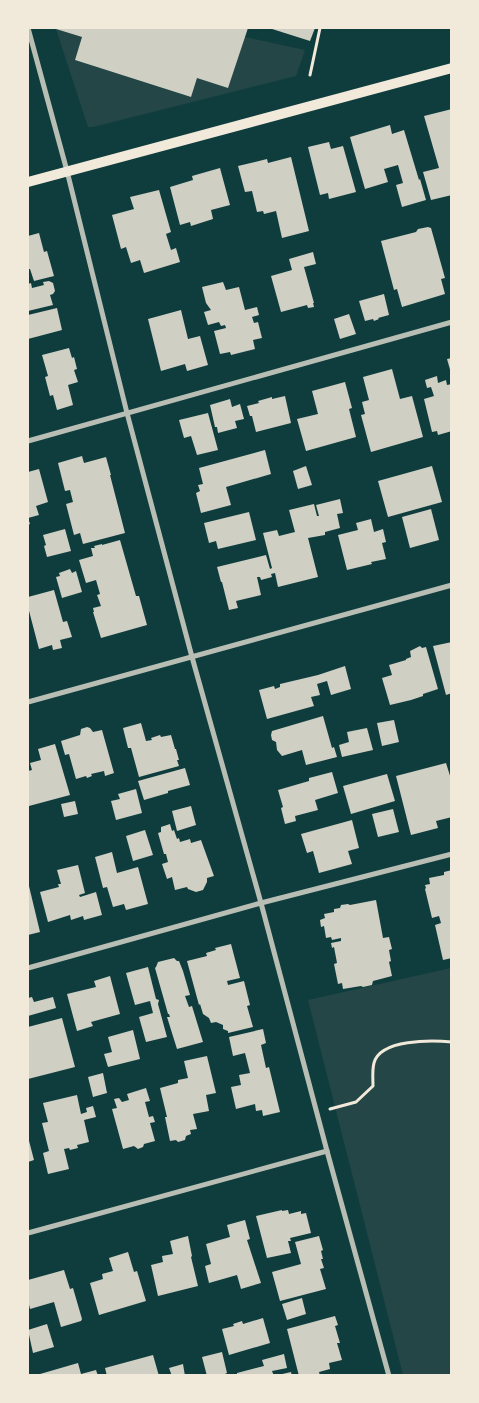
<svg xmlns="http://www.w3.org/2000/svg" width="479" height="1403" font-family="Poppins,sans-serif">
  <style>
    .green { fill: #244646 }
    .building { fill: #cfcfc3 }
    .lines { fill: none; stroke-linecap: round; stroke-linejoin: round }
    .path { stroke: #f1e9da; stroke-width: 3 }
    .minor { stroke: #b8beb3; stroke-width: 5 }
    .secondary { stroke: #f1e9da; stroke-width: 10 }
  </style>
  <rect width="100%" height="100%" fill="#0f3d3e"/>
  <!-- green -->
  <g class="green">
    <path d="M 56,29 L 82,37 L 75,60 L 190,97 L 197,78 L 245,37 L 305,50 L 296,76 L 93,127 L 88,127 Z"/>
    <path d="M 451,968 L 451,1375 L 403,1375 L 308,1000 Z"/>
  </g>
  <!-- building -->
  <g class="building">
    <path d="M 56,28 L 248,28 L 228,88 L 197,78 L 191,97 L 75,60 L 82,37 L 56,29 Z"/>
    <path d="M 269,28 L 315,28 L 310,41 Z"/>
    <path d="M 452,109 L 452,195 L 431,200 L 423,172 L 439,168 L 424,116 Z"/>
    <path d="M 390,125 L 392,134 L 404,130 L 419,180 L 420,179 L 426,200 L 402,207 L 396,185 L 403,183 L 398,165 L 384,169 L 388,182 L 365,189 L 350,137 Z"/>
    <path d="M 329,142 L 331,149 L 343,146 L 356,192 L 329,199 L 328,193 L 320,195 L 308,147 Z"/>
    <path d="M 291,157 L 309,231 L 282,238 L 276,211 L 264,214 L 263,211 L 257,212 L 252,191 L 245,192 L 238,166 L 267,159 L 268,163 Z"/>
    <path d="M 220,168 L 230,205 L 211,210 L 213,219 L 191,226 L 190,222 L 180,225 L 170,187 L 193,180 L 192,176 Z"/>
    <path d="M 159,190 L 171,232 L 166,234 L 171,250 L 176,248 L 180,262 L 144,273 L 140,260 L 131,263 L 126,247 L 121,249 L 112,215 L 134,209 L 130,197 Z"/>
    <path d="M 428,227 L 431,228 L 445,278 L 441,279 L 445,294 L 402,307 L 397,289 L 394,290 L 381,241 L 416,232 L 418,229 Z"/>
    <path d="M 39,233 L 44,252 L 47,251 L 54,276 L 34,281 L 30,269 L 28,269 L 28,236 Z"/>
    <path d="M 313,252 L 316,264 L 304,267 L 314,303 L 313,303 L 314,307 L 308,308 L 307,305 L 281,312 L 271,276 L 292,270 L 289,259 Z"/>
    <path d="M 49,281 L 53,283 L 55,291 L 53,294 L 50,295 L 53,305 L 28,311 L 28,284 L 31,283 L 32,288 L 44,285 L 43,282 Z"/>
    <path d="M 223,282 L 226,290 L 239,287 L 245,310 L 257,307 L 259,315 L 252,317 L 254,323 L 258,322 L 262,338 L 253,340 L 255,349 L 231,355 L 230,352 L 220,354 L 214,331 L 226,328 L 225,325 L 221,326 L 219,322 L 208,325 L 204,312 L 211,310 L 206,303 L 202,287 Z"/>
    <path d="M 384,294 L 389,315 L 378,318 L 379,319 L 374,321 L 373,319 L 365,321 L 359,301 Z"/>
    <path d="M 57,308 L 62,330 L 28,339 L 28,315 Z"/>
    <path d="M 181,310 L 188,339 L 200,336 L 208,365 L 187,371 L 185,364 L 161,371 L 148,319 Z"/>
    <path d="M 349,314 L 356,334 L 340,339 L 334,319 Z"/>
    <path d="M 69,348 L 72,358 L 74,357 L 77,369 L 74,370 L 78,382 L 68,385 L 73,405 L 57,410 L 53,395 L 50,396 L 45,377 L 48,376 L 42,355 Z"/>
    <path d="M 452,358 L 452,373 L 451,373 L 447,359 Z"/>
    <path d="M 392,369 L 400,399 L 412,396 L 423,437 L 371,452 L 361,415 L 365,414 L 362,402 L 369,400 L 363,377 Z"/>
    <path d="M 437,376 L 438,383 L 446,380 L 447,385 L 452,384 L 452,431 L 438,435 L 437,431 L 432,432 L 424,399 L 434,396 L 431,387 L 427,388 L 425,380 Z"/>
    <path d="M 345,382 L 352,408 L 349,409 L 356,437 L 306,451 L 297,419 L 318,414 L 312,391 Z"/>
    <path d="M 285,396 L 291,423 L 256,432 L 252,416 L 250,416 L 247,406 L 259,403 L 258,401 L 272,397 L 272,399 Z"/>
    <path d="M 230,399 L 232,407 L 240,404 L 244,419 L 235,421 L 237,428 L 218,433 L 217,427 L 215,427 L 210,405 Z"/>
    <path d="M 208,413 L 218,450 L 197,455 L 191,436 L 184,438 L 179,420 Z"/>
    <path d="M 265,450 L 271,474 L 226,487 L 231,505 L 201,513 L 196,493 L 200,491 L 198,485 L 203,484 L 199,468 Z"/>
    <path d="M 82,456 L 84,463 L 106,457 L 111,475 L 110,475 L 125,533 L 83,544 L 80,533 L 74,535 L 66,504 L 73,502 L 70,490 L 65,491 L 58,463 Z"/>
    <path d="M 306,466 L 312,485 L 298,489 L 293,471 Z"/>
    <path d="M 432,466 L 442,502 L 388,517 L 378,481 Z"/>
    <path d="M 39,469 L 48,502 L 36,506 L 39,515 L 28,518 L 30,524 L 28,525 L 28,472 Z"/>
    <path d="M 340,499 L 343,513 L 337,514 L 340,528 L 325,532 L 325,535 L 308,538 L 318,577 L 278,587 L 275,573 L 271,574 L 272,577 L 261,580 L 260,577 L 257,577 L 261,595 L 236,601 L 238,608 L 229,610 L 222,582 L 221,582 L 217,567 L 266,555 L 270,569 L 272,568 L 263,533 L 277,530 L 279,536 L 295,532 L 289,510 L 314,504 L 317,516 L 319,516 L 316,505 Z"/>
    <path d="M 431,509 L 439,540 L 410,548 L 402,517 Z"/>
    <path d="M 249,512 L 256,540 L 218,549 L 216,541 L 209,543 L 204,523 Z"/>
    <path d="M 371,519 L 374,532 L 383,529 L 386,542 L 382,543 L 386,559 L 371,562 L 372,564 L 347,570 L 338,535 L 358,530 L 356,523 Z"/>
    <path d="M 65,529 L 71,551 L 47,557 L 44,546 L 46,545 L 43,535 Z"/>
    <path d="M 120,540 L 136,596 L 139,596 L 147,625 L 101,638 L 93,612 L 94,612 L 93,608 L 101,606 L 97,595 L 100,594 L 96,580 L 86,583 L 79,560 L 93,556 L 91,548 L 95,548 L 94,546 L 102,544 L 102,545 Z"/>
    <path d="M 70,569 L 72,573 L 76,571 L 82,592 L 62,598 L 56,577 L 60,576 L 59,573 Z"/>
    <path d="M 54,590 L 63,622 L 67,621 L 72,637 L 60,640 L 62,648 L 53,650 L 52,645 L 39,649 L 28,607 L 28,597 Z"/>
    <path d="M 452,642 L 452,693 L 446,695 L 433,646 Z"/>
    <path d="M 420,646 L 422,648 L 426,647 L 438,689 L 423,694 L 423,696 L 411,700 L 390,705 L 382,678 L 392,675 L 389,665 L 406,660 L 406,659 L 411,657 L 410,651 Z"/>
    <path d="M 345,666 L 351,689 L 331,695 L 327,681 L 317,684 L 320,695 L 311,697 L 314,706 L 267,719 L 259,690 L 274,686 L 275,689 L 280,687 L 280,684 L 318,675 Z"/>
    <path d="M 323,716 L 332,748 L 334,747 L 337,757 L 306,765 L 302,750 L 282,756 L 277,750 L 276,742 L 272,740 L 271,735 L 272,731 Z"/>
    <path d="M 394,720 L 399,742 L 382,746 L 377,723 Z"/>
    <path d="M 141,723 L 146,741 L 152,740 L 151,738 L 160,735 L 161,737 L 171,735 L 175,749 L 176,749 L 179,760 L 177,760 L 179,766 L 139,777 L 131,748 L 128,748 L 123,728 Z"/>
    <path d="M 87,727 L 90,728 L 93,732 L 102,730 L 114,773 L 105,776 L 104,771 L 91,774 L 92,776 L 87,778 L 86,776 L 76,779 L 69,754 L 65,755 L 61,741 L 80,735 L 81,729 Z"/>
    <path d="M 367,728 L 373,750 L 342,757 L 339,745 L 349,742 L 347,732 Z"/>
    <path d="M 55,744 L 70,795 L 29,806 L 28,800 L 28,771 L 32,770 L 30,763 L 41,760 L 38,749 Z"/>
    <path d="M 446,763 L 452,782 L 452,817 L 436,821 L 438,828 L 411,835 L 396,776 Z"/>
    <path d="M 185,768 L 190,785 L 168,791 L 168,793 L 144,800 L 138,781 Z"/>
    <path d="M 332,772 L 338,793 L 315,800 L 318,810 L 295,816 L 296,821 L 285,824 L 281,808 L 283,807 L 278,790 L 309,781 L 309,778 Z"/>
    <path d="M 387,774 L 395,801 L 351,814 L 343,786 Z"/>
    <path d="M 136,789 L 142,813 L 116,820 L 111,801 L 120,799 L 118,794 Z"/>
    <path d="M 75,801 L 78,814 L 64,817 L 61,804 Z"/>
    <path d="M 191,806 L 196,825 L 177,831 L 172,811 Z"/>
    <path d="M 393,809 L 399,832 L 378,837 L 372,814 Z"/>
    <path d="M 352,820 L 359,848 L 348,851 L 352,864 L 319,873 L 313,851 L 307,853 L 301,834 Z"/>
    <path d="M 170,824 L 172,831 L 174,830 L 177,839 L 179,838 L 180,842 L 190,839 L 191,843 L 201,840 L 214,876 L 207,878 L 207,882 L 203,890 L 196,892 L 188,889 L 187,887 L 175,890 L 172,877 L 167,879 L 162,864 L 168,862 L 166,854 L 164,854 L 158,833 L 161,832 L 161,827 Z"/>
    <path d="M 145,830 L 153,855 L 133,861 L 126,836 Z"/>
    <path d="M 112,852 L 117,873 L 138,867 L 148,904 L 126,910 L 124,904 L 113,907 L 107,887 L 103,888 L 95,857 Z"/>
    <path d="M 78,865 L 85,893 L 79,895 L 80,897 L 96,892 L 102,915 L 84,920 L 83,916 L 71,920 L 70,915 L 48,922 L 40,892 L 59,887 L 58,884 L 61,884 L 57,870 Z"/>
    <path d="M 452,870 L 452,958 L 443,960 L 435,925 L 441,923 L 439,916 L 432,918 L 425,889 L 426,888 L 425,885 L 430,884 L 429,878 L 444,875 L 444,872 Z"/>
    <path d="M 28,882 L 40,932 L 28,935 Z"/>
    <path d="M 376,900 L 383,938 L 389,937 L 392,949 L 389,950 L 391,961 L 389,962 L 392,976 L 373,981 L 372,985 L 363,987 L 361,986 L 343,989 L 342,983 L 338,984 L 334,964 L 337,963 L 334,947 L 332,948 L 331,943 L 341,941 L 341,938 L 332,940 L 331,937 L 326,938 L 324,926 L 321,927 L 320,920 L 325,918 L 324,914 L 334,912 L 334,909 L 340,908 L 341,905 L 348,904 L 350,905 Z"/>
    <path d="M 231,944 L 240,978 L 227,981 L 228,985 L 244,981 L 250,1005 L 247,1006 L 253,1027 L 228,1033 L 228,1031 L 223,1029 L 223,1025 L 216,1022 L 211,1023 L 209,1018 L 203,1014 L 200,1004 L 199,1005 L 187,961 L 207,956 L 206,953 L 216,950 L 215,948 Z"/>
    <path d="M 174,958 L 177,961 L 179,961 L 183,971 L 190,995 L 185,996 L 189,1007 L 192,1006 L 203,1042 L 177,1049 L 167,1017 L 170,1017 L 169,1014 L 168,1014 L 155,968 L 156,967 L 158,962 Z"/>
    <path d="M 148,967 L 156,999 L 159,1000 L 158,1004 L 167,1037 L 146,1042 L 139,1017 L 153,1013 L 150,1001 L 135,1005 L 126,973 Z"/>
    <path d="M 110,976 L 120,1014 L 91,1022 L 93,1026 L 77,1031 L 67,994 L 96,987 L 94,981 Z"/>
    <path d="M 32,997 L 34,1002 L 53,997 L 56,1008 L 28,1016 L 28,998 Z"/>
    <path d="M 62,1018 L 75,1067 L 28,1079 L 28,1027 Z"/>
    <path d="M 263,1029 L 266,1043 L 261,1045 L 266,1068 L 269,1067 L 280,1112 L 263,1116 L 262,1110 L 256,1111 L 255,1104 L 236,1109 L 231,1087 L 241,1085 L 239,1075 L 250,1073 L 245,1053 L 233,1056 L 229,1037 Z"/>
    <path d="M 133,1030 L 140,1059 L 108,1067 L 104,1054 L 112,1052 L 108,1037 Z"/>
    <path d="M 207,1056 L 216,1093 L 206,1095 L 209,1111 L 193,1114 L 197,1129 L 190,1130 L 191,1134 L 186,1136 L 185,1140 L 178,1142 L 176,1140 L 170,1141 L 165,1117 L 167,1117 L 160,1088 L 178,1083 L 178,1080 L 188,1078 L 184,1061 Z"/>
    <path d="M 103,1073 L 107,1093 L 93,1097 L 88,1077 Z"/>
    <path d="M 146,1088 L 150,1101 L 145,1102 L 149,1117 L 153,1116 L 155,1122 L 150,1123 L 155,1141 L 144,1144 L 143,1147 L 138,1149 L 134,1146 L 123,1149 L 112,1109 L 117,1108 L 114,1099 L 119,1098 L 122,1102 L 129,1100 L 127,1094 Z"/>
    <path d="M 77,1095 L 81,1114 L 87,1112 L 86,1108 L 93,1106 L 96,1117 L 84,1120 L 89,1142 L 77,1145 L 78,1148 L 70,1150 L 69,1148 L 64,1149 L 69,1169 L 48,1174 L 43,1153 L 49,1151 L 42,1123 L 48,1122 L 43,1103 Z"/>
    <path d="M 28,1137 L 34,1160 L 28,1162 Z"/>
    <path d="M 282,1210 L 282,1211 L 288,1210 L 289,1214 L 301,1211 L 301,1214 L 306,1213 L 311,1233 L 290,1238 L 291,1241 L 288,1241 L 291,1253 L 267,1258 L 256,1216 Z"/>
    <path d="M 245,1220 L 250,1239 L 247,1240 L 261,1283 L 241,1289 L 237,1275 L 209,1283 L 205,1266 L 211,1264 L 206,1244 L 230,1237 L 227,1225 Z"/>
    <path d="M 188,1236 L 192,1256 L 191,1257 L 198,1286 L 158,1296 L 151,1265 L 163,1262 L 162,1256 L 173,1254 L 170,1241 Z"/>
    <path d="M 319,1236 L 323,1250 L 321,1251 L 323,1259 L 321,1259 L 324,1268 L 320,1269 L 326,1289 L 280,1301 L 272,1272 L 301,1264 L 295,1242 Z"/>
    <path d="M 128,1252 L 134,1272 L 137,1271 L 146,1301 L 99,1315 L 90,1283 L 103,1279 L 102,1274 L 113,1271 L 109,1258 Z"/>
    <path d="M 64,1270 L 70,1289 L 73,1288 L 82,1319 L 81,1321 L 61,1327 L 54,1302 L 30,1309 L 28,1300 L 28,1280 Z"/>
    <path d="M 302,1298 L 306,1314 L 287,1320 L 282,1304 Z"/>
    <path d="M 335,1316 L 338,1325 L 335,1326 L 340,1343 L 337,1343 L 342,1360 L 329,1363 L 330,1369 L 319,1372 L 320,1376 L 299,1376 L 287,1329 Z"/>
    <path d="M 263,1318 L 270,1343 L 229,1355 L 222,1329 L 234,1326 L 233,1324 L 242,1321 L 243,1324 Z"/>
    <path d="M 47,1324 L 54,1347 L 33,1353 L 28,1330 Z"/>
    <path d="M 222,1352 L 227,1373 L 225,1374 L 226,1376 L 207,1376 L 202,1357 Z"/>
    <path d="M 284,1354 L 287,1368 L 272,1371 L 274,1376 L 237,1376 L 237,1373 L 264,1366 L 262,1360 Z"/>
    <path d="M 153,1355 L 159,1376 L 107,1376 L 105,1368 Z"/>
    <path d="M 78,1363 L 81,1374 L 96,1370 L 98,1376 L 40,1376 L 40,1374 Z"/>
    <path d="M 183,1364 L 185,1376 L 172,1376 L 169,1368 Z"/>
    <path d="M 291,1372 L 292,1376 L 278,1376 L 278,1375 Z"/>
  </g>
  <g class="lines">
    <!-- path -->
    <g class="path">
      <path d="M 310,75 L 320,28"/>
      <path d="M 330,1109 L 356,1102 L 373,1086 C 373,1079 372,1070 374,1063 C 380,1039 432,1040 452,1042"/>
    </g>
    <!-- minor -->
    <g class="minor">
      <path d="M 28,28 L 67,171 L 127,413 L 192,657 L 261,903 L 327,1151 L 389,1376"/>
      <path d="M 28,441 L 452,322"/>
      <path d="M 28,702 L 452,585"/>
      <path d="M 28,968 L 261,903 L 452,854"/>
      <path d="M 28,1233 L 327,1151"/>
    </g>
    <!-- secondary -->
    <path class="secondary" d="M 28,182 L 452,68"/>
  </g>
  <!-- border -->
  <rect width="479" height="1403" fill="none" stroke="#f1e9da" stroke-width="58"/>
</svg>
